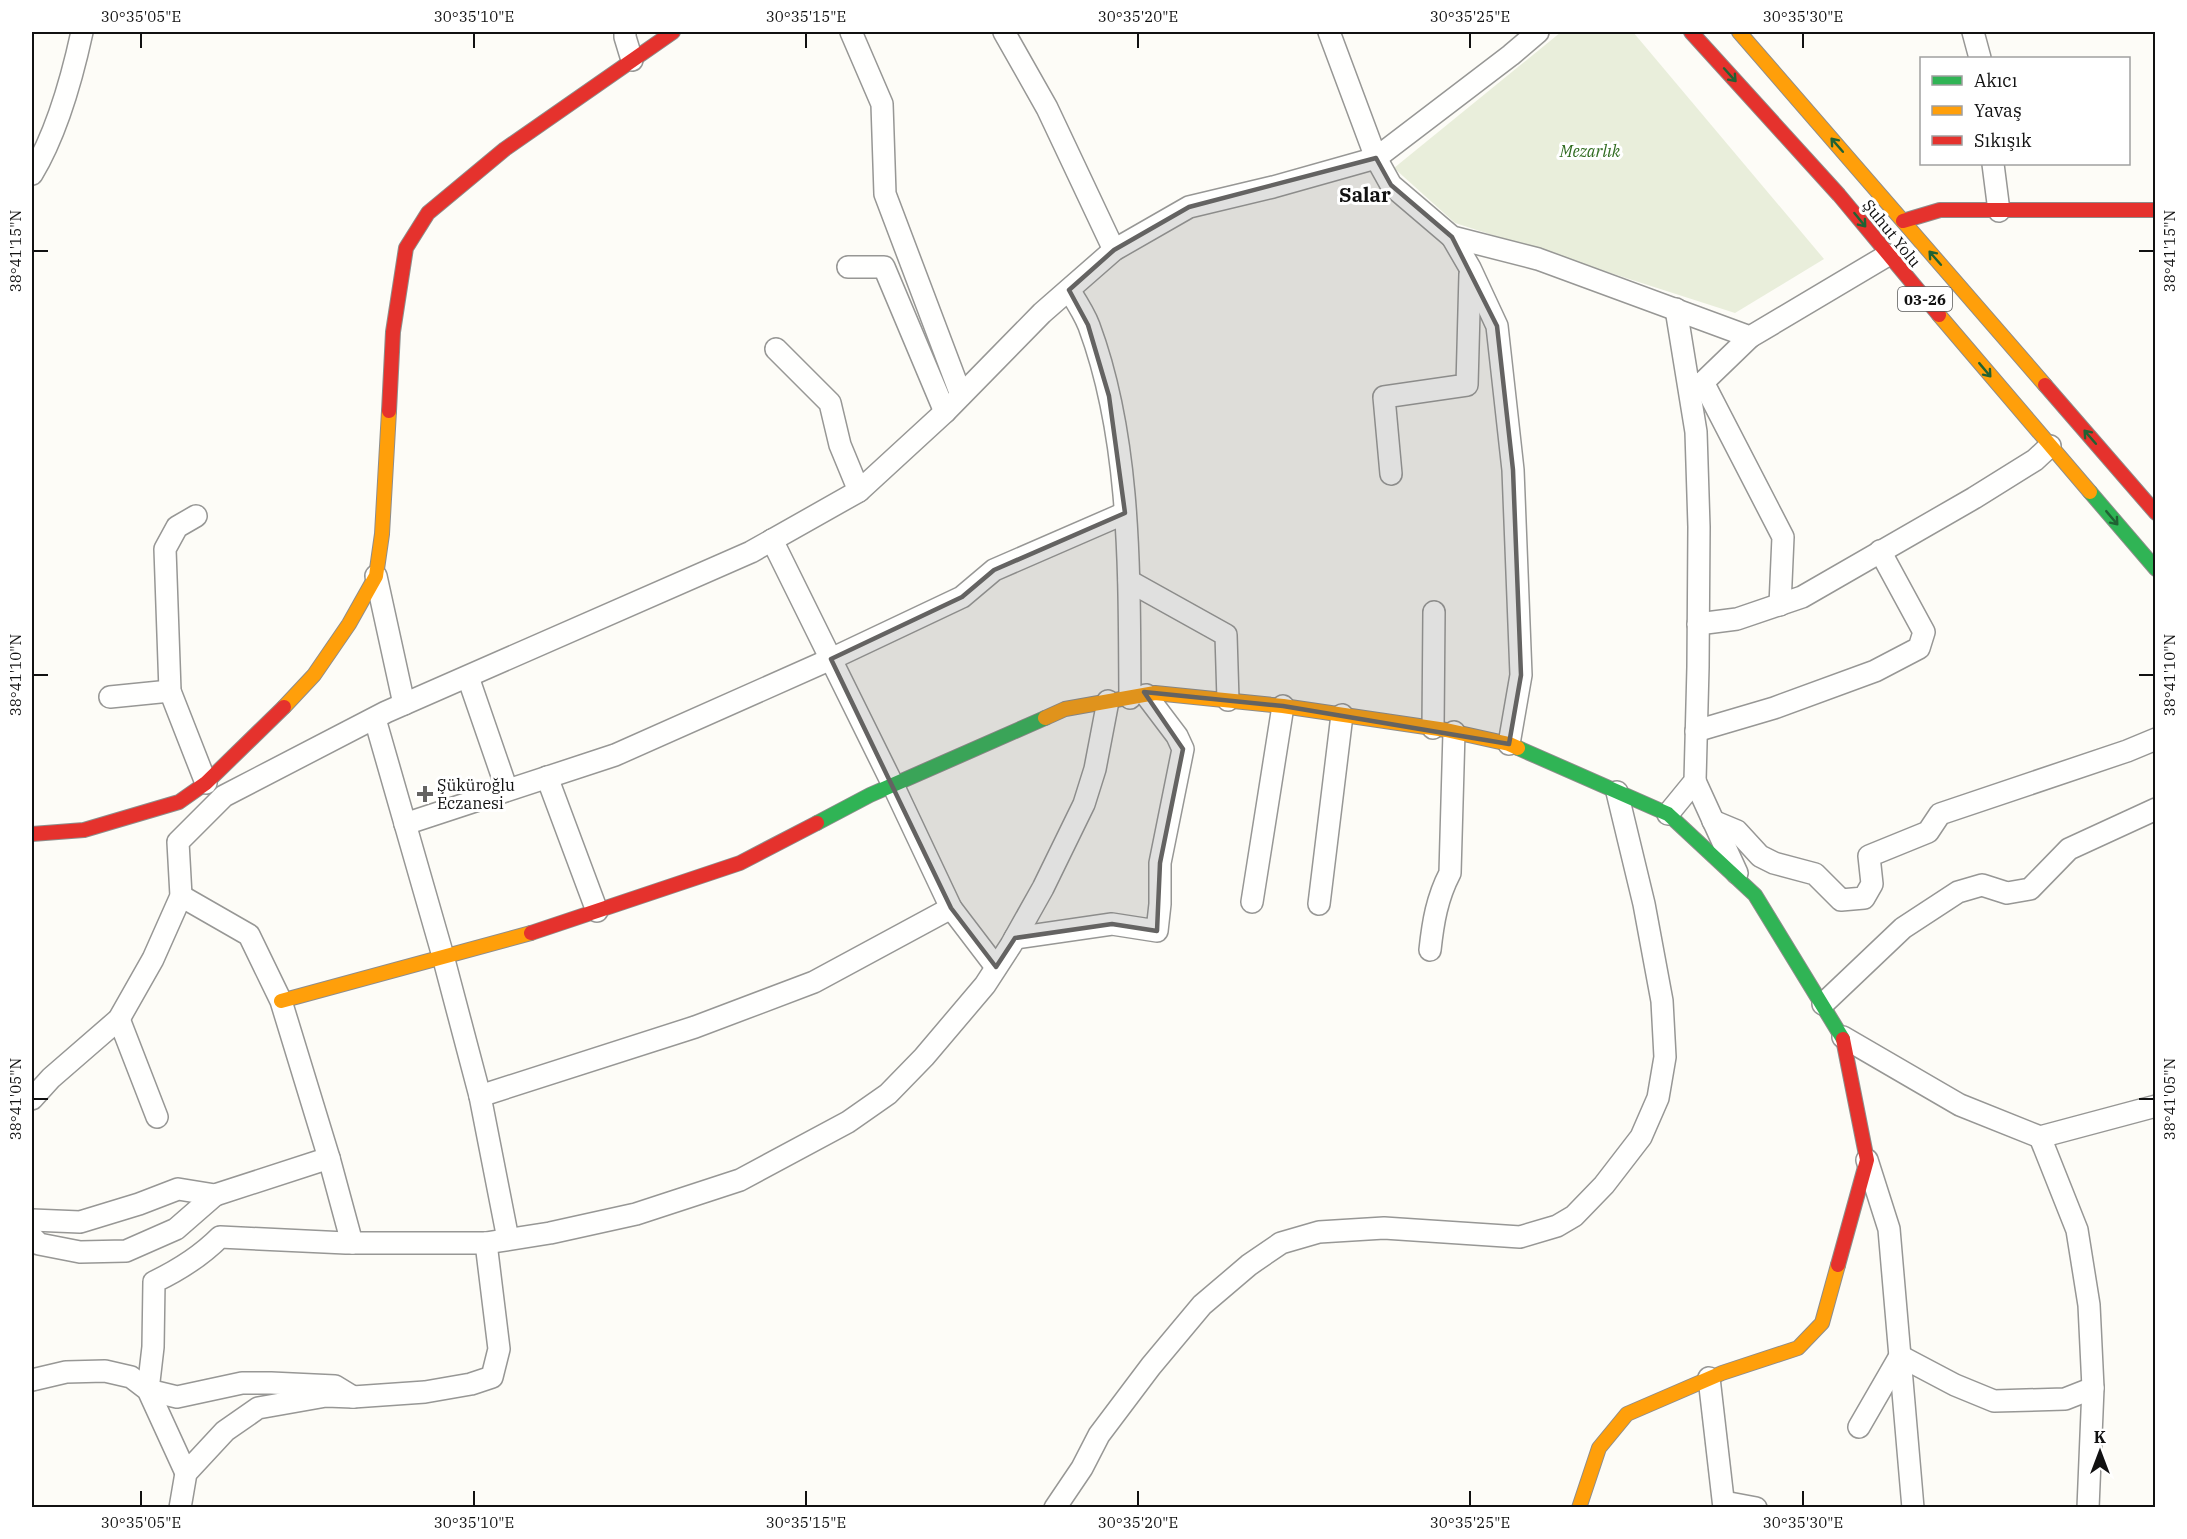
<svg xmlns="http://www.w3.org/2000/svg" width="2187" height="1539" font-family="'IBM Plex Serif',serif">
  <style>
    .cemetery { fill: #e9eedb }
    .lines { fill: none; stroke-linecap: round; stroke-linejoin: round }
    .street-casing { stroke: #979795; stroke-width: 24 }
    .fast-casing { stroke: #8e8d8b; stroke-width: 16 }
    .slow-casing { stroke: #8e8d8b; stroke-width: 16 }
    .jam-casing { stroke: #8e8d8b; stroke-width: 16 }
    .street { stroke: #fffffe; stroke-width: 21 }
    .fast { stroke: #30b455; stroke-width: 14 }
    .slow { stroke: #ff9f0a; stroke-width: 14 }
    .jam { stroke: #e5322d; stroke-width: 14 }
    .oneway { stroke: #206233 }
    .marked { fill: #646362; fill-opacity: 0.2; stroke: #646362; stroke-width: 4.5; stroke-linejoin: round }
    .ticks { fill: none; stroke: #111; stroke-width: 2 }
    .poi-dot { fill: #646362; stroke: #fff; stroke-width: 2 }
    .labels { text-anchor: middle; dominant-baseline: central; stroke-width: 6; stroke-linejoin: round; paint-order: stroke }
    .shield { fill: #fff; stroke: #585858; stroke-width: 1.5 }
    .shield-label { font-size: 15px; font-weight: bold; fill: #111 }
    .park-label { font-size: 16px; font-style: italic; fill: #2f6b1f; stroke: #fff }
    .street-label { font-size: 16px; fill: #111; stroke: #fff }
    .poi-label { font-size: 16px; fill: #111; stroke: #fff; text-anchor: start }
    .quarter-label { font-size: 20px; font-weight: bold; fill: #111; stroke: #fff }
    .neatline { fill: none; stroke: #111; stroke-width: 2 }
    .ticks-label { font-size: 15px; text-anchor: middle; fill: #111 }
  </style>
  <rect width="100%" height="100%" fill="#fdfcf7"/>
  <!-- cemetery -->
  <path class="cemetery" d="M 1561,32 L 1633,32 L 1824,259 L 1735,313 L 1455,223 L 1394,168 Z"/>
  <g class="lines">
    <!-- street casing -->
    <g class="street-casing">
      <g id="street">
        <path d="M 625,32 L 625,37 L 632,60"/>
        <path d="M 851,32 L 882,104 L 885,194 L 961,395"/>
        <path d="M 1004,32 L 1047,108 L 1114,250"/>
        <path d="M 1329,32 L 1376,158 L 1391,185 L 1452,237 L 1538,259 L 1750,337 L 1888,255"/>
        <path d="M 1973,32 L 1980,58"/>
        <path d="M 1993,164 L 1999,211"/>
        <path d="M 32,174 C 57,133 72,78 82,32"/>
        <path d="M 1452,237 L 1470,268 L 1497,326 L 1513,470 L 1521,675 L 1509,744"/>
        <path d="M 848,267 L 884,267 L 945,412"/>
        <path d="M 1069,290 C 1076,301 1084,313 1089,326 C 1132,442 1129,576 1130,698"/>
        <path d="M 776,349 L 830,403 L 840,445 L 859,491"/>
        <path d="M 1703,382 L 1783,537 L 1780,605"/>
        <path d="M 1693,392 L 1750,337"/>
        <path d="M 1391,474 L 1384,397 L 1467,385 L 1470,274"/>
        <path d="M 196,516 L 177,527 L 165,549 L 170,691 L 206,783"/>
        <path d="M 772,540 L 893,785 L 951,908 L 996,967"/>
        <path d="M 376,576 L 404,704"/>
        <path d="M 1129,581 L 1226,635 L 1228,700"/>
        <path d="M 1698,624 L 1737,619 L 1802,597 L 1974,498 L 2035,460 L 2050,446"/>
        <path d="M 468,677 L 507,790"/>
        <path d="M 110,697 L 170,691"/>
        <path d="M 375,719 L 443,956 L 480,1096 L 508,1239"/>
        <path d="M 1433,728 L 1434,612"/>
        <path d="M 1696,731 L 1774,708 L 1875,671 L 1919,648 L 1924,632 L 1880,551"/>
        <path d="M 547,777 L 597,911"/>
        <path d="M 1695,781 L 1737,873"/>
        <path d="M 1668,814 L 1695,781 L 1698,667 L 1699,527 L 1696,432 L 1676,309"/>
        <path d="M 1713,821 L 1737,831 L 1760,856 L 1774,863 L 1815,874 L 1841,900 L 1864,898 L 1872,884 L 1869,856 L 1928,832 L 1940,814 L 2127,751 L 2156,739"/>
        <path d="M 405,824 L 615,755 L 831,659 L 962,597 L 994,570 L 1125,513"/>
        <path d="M 181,896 L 249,935 L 281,1001 L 329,1158 L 352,1243"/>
        <path d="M 1252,902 L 1283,706"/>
        <path d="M 1319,904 L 1342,715"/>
        <path d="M 1015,938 L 1112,924 L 1157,931 L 1160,904 L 1160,863 L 1183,749 L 1177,736 L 1146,695"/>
        <path d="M 1430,950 C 1433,922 1437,898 1450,873 L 1454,732"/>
        <path d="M 1823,1004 L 1903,928 L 1958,892 L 1982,885 L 2007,893 L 2030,889 L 2069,849 L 2156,809"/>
        <path d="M 119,1019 L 157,1117"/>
        <path d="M 1843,1037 L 1960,1105 L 2040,1137 L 2156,1106"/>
        <path d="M 480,1096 L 695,1027 L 814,982 L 951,908"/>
        <path d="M 32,1099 L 51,1078 L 119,1019 L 153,959 L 181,896 L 178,842 L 224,796 L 386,712 L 751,552 L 859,491 L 945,412 L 1042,313 L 1114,250 L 1189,207 L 1273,187 L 1376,158 L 1511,55 L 1538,32"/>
        <path d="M 2040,1137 L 2077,1230 L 2089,1305 L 2093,1388 L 2088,1508"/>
        <path d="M 1867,1160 L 1889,1229 L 1913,1508"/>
        <path d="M 32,1220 L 80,1222 L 139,1204 L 178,1189 L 215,1195 L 329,1158"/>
        <path d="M 32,1237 L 39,1244 L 80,1252 L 126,1251 L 176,1229 L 215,1195"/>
        <path d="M 1709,1378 L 1724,1508"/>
        <path d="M 32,1380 L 66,1372 L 105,1371 L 131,1377 L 148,1390 L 186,1473"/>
        <path d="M 353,1397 L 335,1386 L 271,1383 L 242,1383 L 177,1397 L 148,1390 L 153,1347 L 154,1282 C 179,1270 201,1256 220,1237 L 346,1243 L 486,1243 L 550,1233 L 636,1214 L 740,1180 L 848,1122 L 888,1094 L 924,1057 L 985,985 L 1011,945 L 1043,888 L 1084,804 L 1095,769 L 1108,701"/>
        <path d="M 1859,1427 L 1900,1356 L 1955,1385 L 1994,1401 L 2065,1399 L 2093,1388"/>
        <path d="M 1724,1502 L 1756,1508"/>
        <path d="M 180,1508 L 186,1473 L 225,1431 L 258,1408 L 326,1396 L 353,1397 L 425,1392 L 471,1384 L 492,1377 L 499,1349 L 486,1243"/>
        <path d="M 1055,1508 L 1082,1468 L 1099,1435 L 1151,1366 L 1202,1305 L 1249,1265 L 1281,1243 L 1319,1232 L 1384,1228 L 1520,1237 L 1557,1226 L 1574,1216 L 1604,1185 L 1641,1137 L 1658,1098 L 1665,1057 L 1662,1001 L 1644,904 L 1617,792"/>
      </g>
    </g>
    <!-- fast casing -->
    <g class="fast-casing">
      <g id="fast">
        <path d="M 2090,492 L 2156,569"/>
        <path d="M 1518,748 L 1668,814 L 1755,895 L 1843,1039"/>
        <path d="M 817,823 L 870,795 L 1045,718"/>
      </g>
    </g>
    <!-- slow casing -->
    <g class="slow-casing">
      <g id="slow">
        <path d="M 1739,32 L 2045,385"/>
        <path d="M 1939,315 L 2090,492"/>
        <path d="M 284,707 L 314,675 L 349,624 L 376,576 L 382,534 L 389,411"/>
        <path d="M 1045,718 L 1065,709 L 1155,693 L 1283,706 L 1446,730 L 1509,744 L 1518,748"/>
        <path d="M 281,1001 L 531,933"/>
        <path d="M 1579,1508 L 1599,1448 L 1627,1414 L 1722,1373 L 1798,1348 L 1822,1323 L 1838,1265"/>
      </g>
    </g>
    <!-- jam casing -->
    <g class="jam-casing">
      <g id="jam">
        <path d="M 1691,32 L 1839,195 L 1939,315"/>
        <path d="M 1903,221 L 1940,210 L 2156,210"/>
        <path d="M 2045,385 L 2156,513"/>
        <path d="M 389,411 L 393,332 L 406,248 L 428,213 L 505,149 L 673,32"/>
        <path d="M 32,834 L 84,830 L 179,802 L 206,783 L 284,707"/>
        <path d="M 531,933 L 740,863 L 817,823"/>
        <path d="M 1838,1265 L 1867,1160 L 1843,1039"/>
      </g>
    </g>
    <!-- street -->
    <use href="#street" class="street"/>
    <!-- fast -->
    <use href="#fast" class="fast"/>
    <!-- slow -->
    <use href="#slow" class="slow"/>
    <!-- jam -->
    <use href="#jam" class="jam"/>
  </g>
  <!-- one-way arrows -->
  <defs><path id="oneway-shaft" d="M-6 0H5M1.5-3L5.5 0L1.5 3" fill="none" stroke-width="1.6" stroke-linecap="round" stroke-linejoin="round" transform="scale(1.5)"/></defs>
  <g class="oneway">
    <use href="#oneway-shaft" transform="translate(1730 75) rotate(48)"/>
    <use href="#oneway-shaft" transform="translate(1837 145) rotate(-131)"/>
    <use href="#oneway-shaft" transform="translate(1860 220) rotate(51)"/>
    <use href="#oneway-shaft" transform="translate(1935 258) rotate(-131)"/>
    <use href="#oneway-shaft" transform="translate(1985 370) rotate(50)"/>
    <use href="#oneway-shaft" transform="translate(2090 437) rotate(-131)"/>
    <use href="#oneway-shaft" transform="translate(2112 518) rotate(50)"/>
  </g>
  <!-- marked area -->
  <path class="marked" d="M 1376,158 L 1391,185 L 1452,237 L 1497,326 L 1513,470 L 1521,675 L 1509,744 L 1283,706 L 1144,692 L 1183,749 L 1160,863 L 1157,931 L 1112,924 L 1015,938 L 996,967 L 951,908 L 831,659 L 962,597 L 994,570 L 1125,513 L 1109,396 L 1088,325 L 1069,290 L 1114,250 L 1189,207 Z"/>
  <!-- ticks -->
  <path class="ticks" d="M 141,33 L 141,48M 474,33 L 474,48M 806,33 L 806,48M 1138,33 L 1138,48M 1470,33 L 1470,48M 1803,33 L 1803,48M 33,251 L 48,251M 2139,251 L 2154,251M 33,675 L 48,675M 2139,675 L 2154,675M 33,1099 L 48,1099M 2139,1099 L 2154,1099M 141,1491 L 141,1506M 474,1491 L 474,1506M 806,1491 L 806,1506M 1138,1491 L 1138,1506M 1470,1491 L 1470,1506M 1803,1491 L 1803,1506"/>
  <!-- markers -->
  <path class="poi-dot" d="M422 785h6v6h6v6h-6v6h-6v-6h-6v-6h6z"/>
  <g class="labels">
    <!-- shield labels -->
    <rect class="shield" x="1898" y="287" width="54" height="24" rx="4.5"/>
    <g class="shield-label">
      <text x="1925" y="299">03-26</text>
    </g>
    <!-- park labels -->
    <g class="park-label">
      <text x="1590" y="151">Mezarlık</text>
    </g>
    <!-- street labels -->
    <g class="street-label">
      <text transform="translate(1892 233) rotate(51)">Şuhut Yolu</text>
    </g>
    <!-- poi labels -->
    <g class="poi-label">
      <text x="437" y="785">Şüküroğlu<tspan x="437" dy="18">Eczanesi</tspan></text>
    </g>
    <!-- quarter labels -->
    <g class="quarter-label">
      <text x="1365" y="194">Salar</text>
    </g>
  </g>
  <!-- border -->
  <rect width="2187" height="1539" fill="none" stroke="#ffffff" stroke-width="66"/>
  <!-- legend -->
  <rect x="1920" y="57" width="210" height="108" fill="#ffffff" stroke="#a0a0a0" stroke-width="1.5"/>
  <rect x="1932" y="76" width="30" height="9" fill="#30b455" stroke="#a0a0a0" stroke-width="1.5"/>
  <text x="1974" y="87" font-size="18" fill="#111111">Akıcı</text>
  <rect x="1932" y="106" width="30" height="9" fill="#ff9f0a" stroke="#a0a0a0" stroke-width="1.5"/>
  <text x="1974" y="117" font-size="18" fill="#111111">Yavaş</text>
  <rect x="1932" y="136" width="30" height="9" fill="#e5322d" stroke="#a0a0a0" stroke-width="1.5"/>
  <text x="1974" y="147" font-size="18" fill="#111111">Sıkışık</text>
  <!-- north arrow -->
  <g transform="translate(2100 1452)" stroke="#ffffff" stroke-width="4.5" paint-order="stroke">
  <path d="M0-4.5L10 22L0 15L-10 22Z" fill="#111111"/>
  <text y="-9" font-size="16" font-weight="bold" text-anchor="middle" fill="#111111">K</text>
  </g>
  <rect x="33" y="33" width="2121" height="1473" class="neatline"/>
  <g class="ticks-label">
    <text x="141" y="22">30°35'05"E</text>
    <text x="474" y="22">30°35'10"E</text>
    <text x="806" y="22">30°35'15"E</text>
    <text x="1138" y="22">30°35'20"E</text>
    <text x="1470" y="22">30°35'25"E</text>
    <text x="1803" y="22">30°35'30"E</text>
    <text transform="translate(16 251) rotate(-90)" y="5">38°41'15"N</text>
    <text transform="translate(2170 251) rotate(-90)" y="5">38°41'15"N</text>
    <text transform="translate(16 675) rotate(-90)" y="5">38°41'10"N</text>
    <text transform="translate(2170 675) rotate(-90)" y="5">38°41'10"N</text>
    <text transform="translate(16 1099) rotate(-90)" y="5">38°41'05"N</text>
    <text transform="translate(2170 1099) rotate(-90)" y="5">38°41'05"N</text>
    <text x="141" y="1528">30°35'05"E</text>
    <text x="474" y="1528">30°35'10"E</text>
    <text x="806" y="1528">30°35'15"E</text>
    <text x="1138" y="1528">30°35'20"E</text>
    <text x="1470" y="1528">30°35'25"E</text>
    <text x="1803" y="1528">30°35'30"E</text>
  </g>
</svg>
